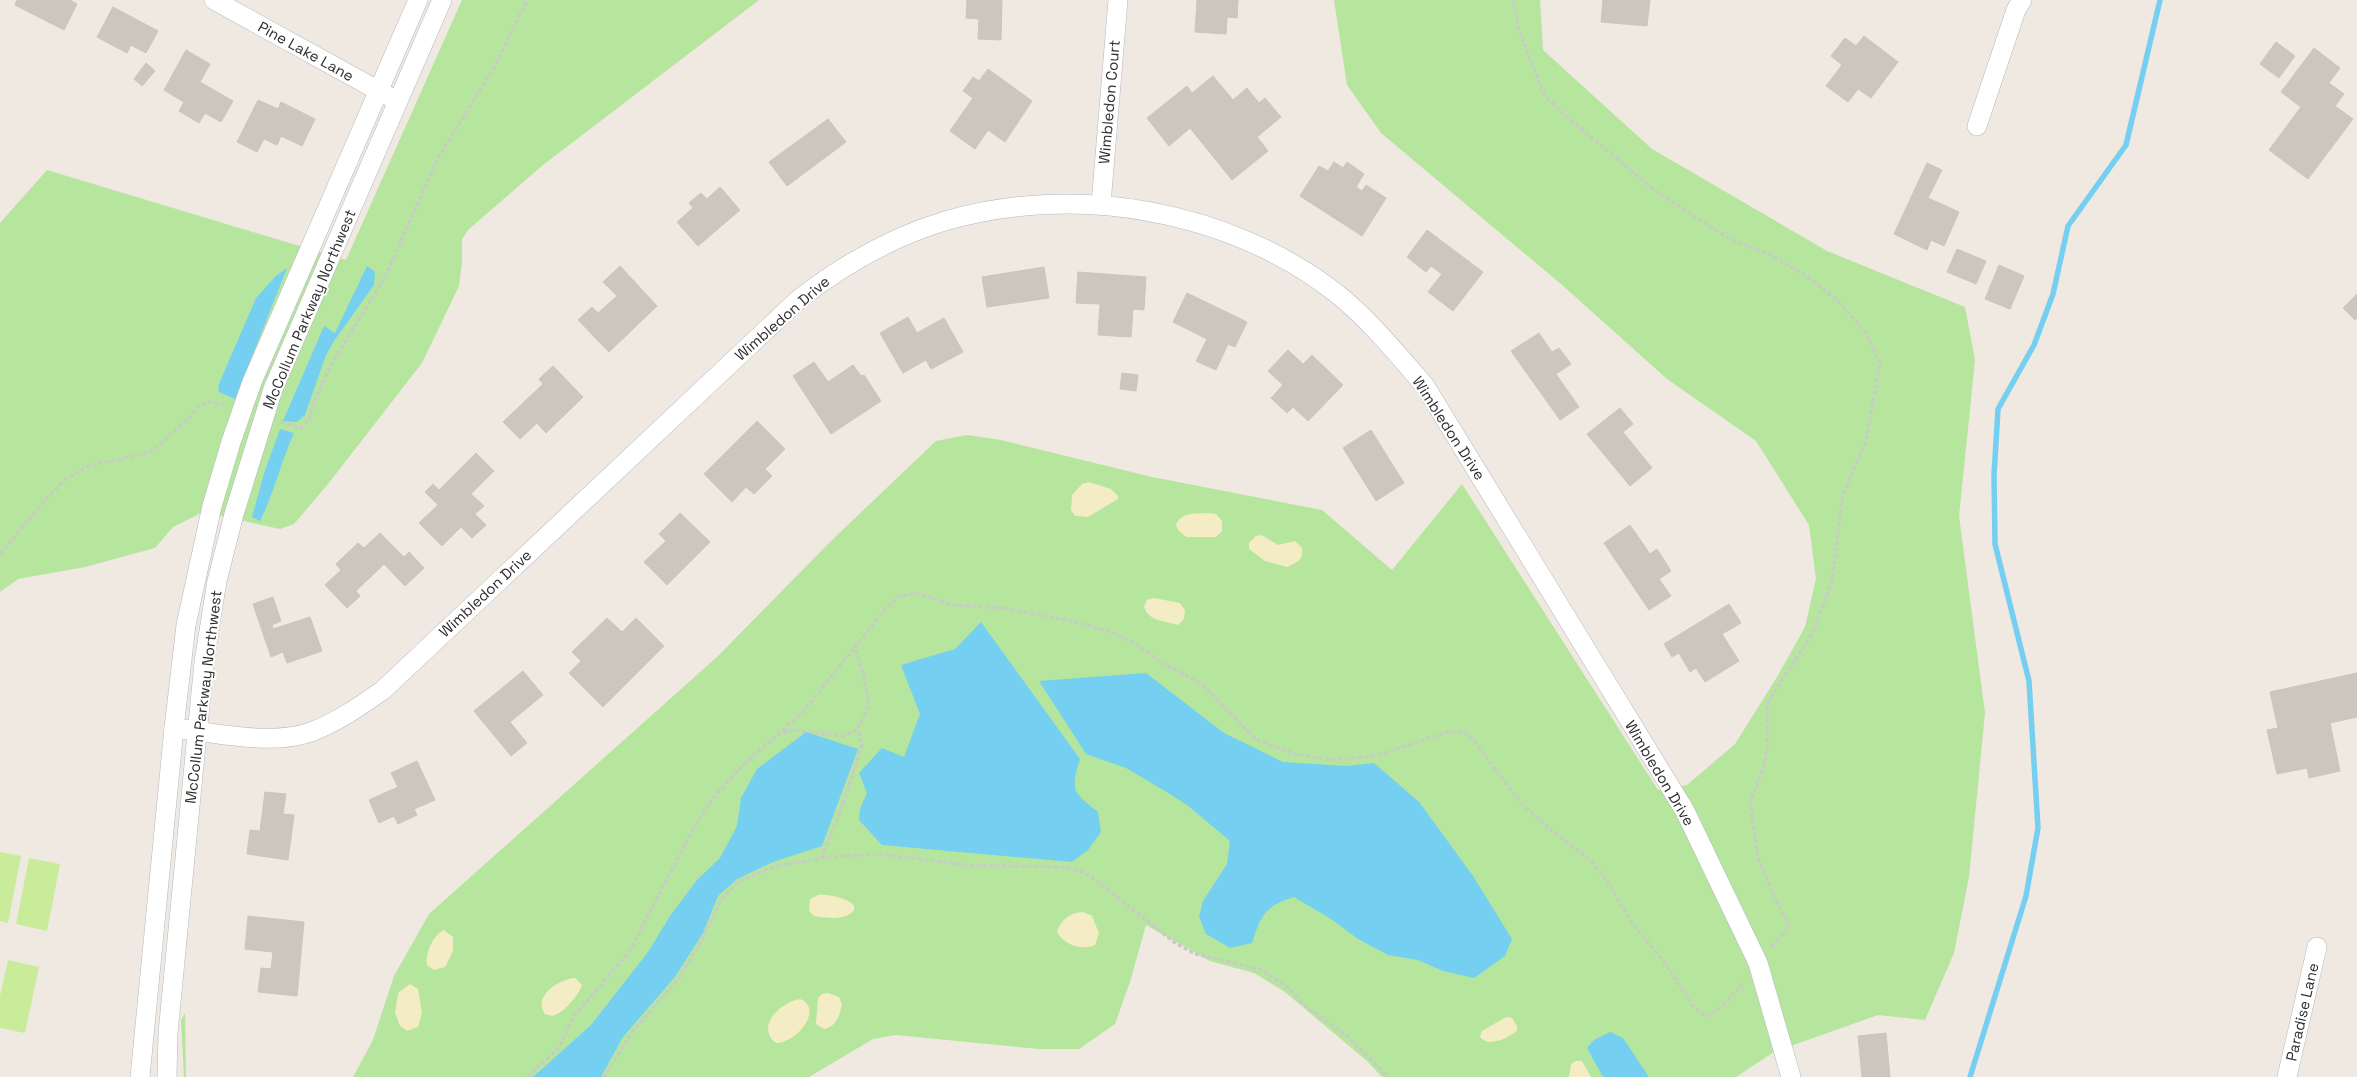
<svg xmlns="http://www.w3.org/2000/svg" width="2357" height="1077" font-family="'Space Grotesk',sans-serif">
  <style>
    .green { fill: #b6e59e }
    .sand { fill: #f3ecc5 }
    .pitch { fill: #c9ec9a }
    .water { fill: #75cff0 }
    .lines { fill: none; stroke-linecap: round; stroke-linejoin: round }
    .stream { stroke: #75cff0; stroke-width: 5.5 }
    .building { fill: #cbc7bf; stroke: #cbc5ba }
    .minor-casing { stroke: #b4b7c1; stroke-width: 20 }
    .path { stroke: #c9c9c9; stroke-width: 3; stroke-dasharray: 4 2.5; stroke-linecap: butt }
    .minor { stroke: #fff; stroke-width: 19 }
    .labels { text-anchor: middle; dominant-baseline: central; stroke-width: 4; stroke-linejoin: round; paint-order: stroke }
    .street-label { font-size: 15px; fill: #2e2e2e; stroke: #fff }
  </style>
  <rect width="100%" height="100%" fill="#efe9e1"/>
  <!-- green -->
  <g class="green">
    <path d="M 462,0 L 759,0 L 543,165 L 468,230 L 462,239 L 462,261 L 459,286 L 422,363 L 328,484 L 294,524 L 280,529 L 203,512 L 173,527 L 155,548 L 85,567 L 18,579 L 0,592 L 0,223 L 47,170 L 346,260 Z"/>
    <path d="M 1334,0 L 1540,0 L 1543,50 L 1652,149 L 1827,251 L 1965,307 L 1975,360 L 1959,516 L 1985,713 L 1969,877 L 1954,953 L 1925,1020 L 1878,1015 L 1774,1052 L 1736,1077 L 1382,1077 L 1367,1061 L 1285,992 L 1254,973 L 1210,961 L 1146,925 L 1130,982 L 1115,1024 L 1079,1049 L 1038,1049 L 896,1035 L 873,1039 L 809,1077 L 353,1077 L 373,1040 L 394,976 L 429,914 L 717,657 L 831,541 L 936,441 L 967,435 L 1001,440 L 1152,477 L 1322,510 L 1392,570 L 1462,484 L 1658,790 L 1687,785 L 1735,744 L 1777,677 L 1805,627 L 1816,579 L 1809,525 L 1756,441 L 1667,379 L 1561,284 L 1381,133 L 1347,85 Z"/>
    <path d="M 185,1013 L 186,1077 L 184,1077 L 181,1020 Z"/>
  </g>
  <!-- sand -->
  <g class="sand">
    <path d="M 1089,482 L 1111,489 L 1118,496 L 1118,499 L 1088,517 L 1075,516 L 1071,510 L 1072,495 L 1082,484 Z"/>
    <path d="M 1209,513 L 1216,514 L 1222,521 L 1222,531 L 1216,537 L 1186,537 L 1178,530 L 1176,525 C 1182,511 1196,514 1209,513 Z"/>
    <path d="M 1262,535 L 1278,545 L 1295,541 L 1302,548 C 1304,560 1297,563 1287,567 L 1265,561 L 1249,549 L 1249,543 L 1256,536 Z"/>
    <path d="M 1154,598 L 1180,603 L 1185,610 L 1184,619 L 1178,625 C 1165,621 1147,621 1144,606 L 1147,600 Z"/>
    <path d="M 818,895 C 829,894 846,898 854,905 L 854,910 C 847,921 826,918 814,916 L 809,911 L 810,899 Z"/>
    <path d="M 1083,912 L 1092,916 L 1099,933 L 1095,945 C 1082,951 1064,945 1057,932 C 1061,919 1070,913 1083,912 Z"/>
    <path d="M 444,930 L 453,937 L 453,951 L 445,967 L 434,970 L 427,965 C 425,953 433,935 444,930 Z"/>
    <path d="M 575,978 L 582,985 C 578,996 564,1013 552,1016 L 545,1014 C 532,996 559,979 575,978 Z"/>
    <path d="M 410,984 L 418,989 L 422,1013 L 418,1027 L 407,1031 L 400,1026 L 395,1013 L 398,993 Z"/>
    <path d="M 828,993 L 839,997 L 842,1004 C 840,1015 836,1027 824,1029 L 816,1024 L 818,998 L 822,994 Z"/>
    <path d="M 800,999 C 825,1009 795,1044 776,1043 C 755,1027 780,1002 800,999 Z"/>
    <path d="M 1506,1017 L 1512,1018 L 1517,1026 L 1517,1031 C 1507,1038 1489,1048 1480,1037 L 1482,1031 Z"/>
    <path d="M 1576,1061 L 1582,1061 L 1591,1077 L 1569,1077 L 1571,1064 Z"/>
  </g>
  <!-- pitch -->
  <g class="pitch">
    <path d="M 0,852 L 21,856 L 8,923 L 0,921 Z"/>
    <path d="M 29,858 L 60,864 L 47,931 L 16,924 Z"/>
    <path d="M 8,960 L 39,967 L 25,1033 L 0,1028 L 0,996 Z"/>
  </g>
  <!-- water -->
  <g class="water">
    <path d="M 367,266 L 375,272 L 374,285 L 334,341 L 326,355 L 305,415 L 297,422 L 283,421 L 324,326 L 335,333 Z"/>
    <path d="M 287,268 L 235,399 L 219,392 L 218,386 L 256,298 L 276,276 Z"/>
    <path d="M 280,429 L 294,433 C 281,462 274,493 260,521 L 252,517 L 265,470 Z"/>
    <path d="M 981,622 L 1080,759 C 1070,791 1073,792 1098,812 L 1101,832 L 1088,850 L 1072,862 L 882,845 L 859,820 L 860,809 L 867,793 L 859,773 L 882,748 L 904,757 L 920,714 L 901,665 L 955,649 Z"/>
    <path d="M 1146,673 L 1224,733 L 1283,762 L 1346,766 L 1374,763 L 1419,802 L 1473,876 L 1512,939 L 1505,956 L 1474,978 L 1443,971 L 1418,960 L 1388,955 L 1358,939 L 1331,919 L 1294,897 C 1265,906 1261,915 1252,943 L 1230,948 L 1206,934 L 1199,917 L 1203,901 L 1227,864 L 1230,841 L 1187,805 L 1165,791 L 1126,768 L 1086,754 L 1039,681 Z"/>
    <path d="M 806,732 L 858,749 L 822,846 L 773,862 L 737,879 L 718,896 L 703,933 L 675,977 L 623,1037 L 601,1077 L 533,1077 L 591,1025 L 648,952 L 670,916 L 697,880 L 720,858 L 737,826 L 741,798 L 757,769 Z"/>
    <path d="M 1610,1032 L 1623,1038 L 1649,1077 L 1604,1077 L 1602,1075 L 1587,1048 L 1594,1040 Z"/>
  </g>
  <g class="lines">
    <!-- stream -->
    <path class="stream" d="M 1970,1077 L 2026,896 L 2038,828 L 2029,681 L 1995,544 L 1994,475 L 1998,409 L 2034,345 L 2053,294 L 2068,226 L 2126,145 L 2160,0"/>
  </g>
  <!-- building -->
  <g class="building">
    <path d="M 17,0 L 70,0 L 77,4 L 64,30 L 15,5 Z"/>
    <path d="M 967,0 L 1002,0 L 1001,40 L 978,39 L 979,19 L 966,18 Z"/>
    <path d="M 1197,0 L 1238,0 L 1237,18 L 1227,17 L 1226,34 L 1195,32 Z"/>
    <path d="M 1603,0 L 1650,0 L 1647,26 L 1601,22 Z"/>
    <path d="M 113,7 L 158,31 L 146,53 L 131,45 L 127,53 L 97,37 Z"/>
    <path d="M 1864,36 L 1898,62 L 1871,98 L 1858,89 L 1848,102 L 1826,86 L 1842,65 L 1831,56 L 1845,38 L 1856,46 Z"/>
    <path d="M 2276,42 L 2295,56 L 2279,78 L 2260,64 Z"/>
    <path d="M 2314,48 L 2340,68 L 2329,83 L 2344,94 L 2335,106 L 2353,119 L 2308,179 L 2269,150 L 2301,107 L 2281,92 Z"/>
    <path d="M 186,50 L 210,64 L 200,82 L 233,101 L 221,122 L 205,113 L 199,123 L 179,111 L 184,102 L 164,90 Z"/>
    <path d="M 146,63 L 155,71 L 142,86 L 134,79 Z"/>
    <path d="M 988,69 L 1032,101 L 1005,142 L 988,130 L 975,149 L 950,131 L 973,98 L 963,91 L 973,77 L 979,81 Z"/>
    <path d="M 1213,76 L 1233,100 L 1247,88 L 1259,103 L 1265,98 L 1281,117 L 1257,137 L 1268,151 L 1232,180 L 1190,128 L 1169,146 L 1147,118 L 1187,86 L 1192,93 Z"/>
    <path d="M 258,100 L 278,109 L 281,102 L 315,119 L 302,146 L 281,136 L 277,145 L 264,139 L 257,152 L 237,142 Z"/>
    <path d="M 828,119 L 846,142 L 787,186 L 769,162 Z"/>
    <path d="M 1334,162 L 1343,168 L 1347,162 L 1364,174 L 1356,187 L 1362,191 L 1366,185 L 1386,198 L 1362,236 L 1300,196 L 1319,166 L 1328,171 Z"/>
    <path d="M 1927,163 L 1942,170 L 1928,198 L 1959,212 L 1944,246 L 1931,240 L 1927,250 L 1894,234 Z"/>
    <path d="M 720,187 L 740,210 L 698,246 L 677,222 L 693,208 L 689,203 L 701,193 L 707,199 Z"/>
    <path d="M 1427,230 L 1483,272 L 1453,311 L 1428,292 L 1442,274 L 1431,266 L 1426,272 L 1407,257 Z"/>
    <path d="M 1957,249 L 1986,261 L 1976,284 L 1947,272 Z"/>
    <path d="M 1999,265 L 2024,276 L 2010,309 L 1985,299 Z"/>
    <path d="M 620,266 L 657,306 L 609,352 L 578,320 L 592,307 L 598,313 L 617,296 L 603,282 Z"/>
    <path d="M 1044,267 L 1049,298 L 987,307 L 982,277 Z"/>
    <path d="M 1078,272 L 1146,277 L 1144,310 L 1133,309 L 1131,337 L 1098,335 L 1100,304 L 1076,303 Z"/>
    <path d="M 1187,293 L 1247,322 L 1235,347 L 1228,344 L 1216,370 L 1196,361 L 1207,339 L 1173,322 Z"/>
    <path d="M 2357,294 L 2357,318 L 2355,320 L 2343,308 Z"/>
    <path d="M 908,317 L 917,333 L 944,318 L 963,352 L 931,369 L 926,360 L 903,373 L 880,333 Z"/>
    <path d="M 1539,333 L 1552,352 L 1559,348 L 1571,364 L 1556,374 L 1579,407 L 1560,420 L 1511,351 Z"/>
    <path d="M 1288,350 L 1303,364 L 1312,355 L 1343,385 L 1308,421 L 1293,407 L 1287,413 L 1271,398 L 1283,385 L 1268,371 Z"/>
    <path d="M 814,362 L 828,382 L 853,365 L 861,376 L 864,375 L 881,401 L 831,434 L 793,376 Z"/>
    <path d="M 553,366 L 583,397 L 546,433 L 537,423 L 520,439 L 503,422 L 543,384 L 539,379 Z"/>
    <path d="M 1122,373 L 1138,375 L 1136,391 L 1120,389 Z"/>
    <path d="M 1620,408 L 1633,424 L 1623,432 L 1652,468 L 1630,486 L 1587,434 Z"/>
    <path d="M 757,421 L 785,449 L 765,469 L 772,476 L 754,494 L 746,487 L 732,502 L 704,474 Z"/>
    <path d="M 1371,430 L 1404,483 L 1376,501 L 1343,448 Z"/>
    <path d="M 476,453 L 494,471 L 471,494 L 484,506 L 475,514 L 486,525 L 472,538 L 461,527 L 442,546 L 419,523 L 438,505 L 425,492 L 433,484 L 439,490 Z"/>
    <path d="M 680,513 L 710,542 L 667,585 L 644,562 L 666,541 L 659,534 Z"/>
    <path d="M 1630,525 L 1650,554 L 1657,549 L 1671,571 L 1659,579 L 1671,596 L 1649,610 L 1604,543 Z"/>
    <path d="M 380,533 L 404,557 L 409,552 L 424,568 L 405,586 L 384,564 L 356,591 L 360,596 L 347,608 L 325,585 L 341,570 L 336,564 L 358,543 L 364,548 Z"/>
    <path d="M 273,597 L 281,621 L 272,625 L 273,629 L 310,617 L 322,651 L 287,663 L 283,652 L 271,657 L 253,604 Z"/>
    <path d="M 1729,604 L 1741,623 L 1722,634 L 1739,661 L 1705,682 L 1696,668 L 1690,672 L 1679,653 L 1672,657 L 1664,644 Z"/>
    <path d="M 607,618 L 622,632 L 636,618 L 664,646 L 603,707 L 569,673 L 581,661 L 572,652 Z"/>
    <path d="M 523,671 L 543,695 L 510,722 L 527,743 L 511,756 L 474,711 Z"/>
    <path d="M 2357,673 L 2357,717 L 2330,723 L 2340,771 L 2309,778 L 2307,768 L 2277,774 L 2267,730 L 2278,728 L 2270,692 Z"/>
    <path d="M 417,761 L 435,800 L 414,809 L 417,815 L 398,824 L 394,816 L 379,823 L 369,800 L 398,787 L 391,773 Z"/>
    <path d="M 265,792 L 286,794 L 283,814 L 294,815 L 288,860 L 247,854 L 250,830 L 260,831 Z"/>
    <path d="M 248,916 L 304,922 L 297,996 L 258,992 L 261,968 L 271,969 L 273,952 L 245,949 Z"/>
    <path d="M 1886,1033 L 1890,1077 L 1862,1077 L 1858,1036 Z"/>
  </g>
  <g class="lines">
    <!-- minor casing -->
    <g class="minor-casing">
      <g id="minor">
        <path d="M 214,0 L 388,96"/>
        <path d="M 1977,126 L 2016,10 L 2022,0"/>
        <path d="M 1101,204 L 1118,0"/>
        <path d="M 174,728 C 215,733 271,746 311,732 C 338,722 360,706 383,690 L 799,299 C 843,265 891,237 945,221 C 1075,183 1229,210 1336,293 C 1370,320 1397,354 1425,386 L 1685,811 L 1758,963 L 1791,1077"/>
        <path d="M 140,1077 L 174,728 L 186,625 L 212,506 L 231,442 L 252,382 L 418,0"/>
        <path d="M 167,1077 L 168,1033 L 204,662 L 217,581 L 234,514 L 273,389 L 442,0"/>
        <path d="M 2287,1077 L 2317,947"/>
      </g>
    </g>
    <!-- path -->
    <g class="path">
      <path d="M 1513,0 L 1519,30 L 1544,95 L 1566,116 L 1658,193 L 1730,239 L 1771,255 L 1806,276 L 1838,301 L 1866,333 L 1880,363 L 1866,441 L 1843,494 L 1832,580 L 1813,633 L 1767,703 L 1767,748 L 1764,766 L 1750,802 L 1758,857 L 1775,899 L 1787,920 L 1788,929 L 1771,947"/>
      <path d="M 281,422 L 301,428 L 309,419 L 314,402 L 331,365 L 385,277 L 438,158 L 496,64 L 527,0"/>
      <path d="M 0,554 L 46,499 L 66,479 L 88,466 L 151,452 L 191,416 L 200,405 L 210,402 L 225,405"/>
      <path d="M 783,732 L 795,730 L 842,736 L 858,729 L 869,705 L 864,678 L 855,647"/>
      <path d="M 821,858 L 840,812 L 862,745 L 858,730"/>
      <path d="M 527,1077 L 558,1049 L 574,1016 L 629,952 L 692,831 L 712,799 L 744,764 L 802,713 L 886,608 L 898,597 L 915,593 L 954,605 L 1003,608 L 1071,621 L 1108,631 L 1134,643 L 1162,663 L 1202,684 L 1255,739 L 1295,754 L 1324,759 L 1348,759 L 1379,755 L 1447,732 L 1462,731 L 1472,738 L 1521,803 L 1549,828 L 1590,860 L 1606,879 L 1631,922 L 1665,963 L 1693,1006 L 1702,1014 L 1708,1016 L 1724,1005 L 1744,982"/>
      <path d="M 604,1077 L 632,1032 L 678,979 L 703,938 L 721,899 L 739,881 L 776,866 L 829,857 L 880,854 L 966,865 L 1059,867 L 1074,869 L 1091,876 L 1175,943 L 1195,954 L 1260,969 L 1287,986 L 1305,1006 L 1348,1037 L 1389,1077"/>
    </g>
    <!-- minor -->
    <use href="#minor" class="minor"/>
  </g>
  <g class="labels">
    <!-- street labels -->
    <g class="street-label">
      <text transform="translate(306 51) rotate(29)">Pine Lake Lane</text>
      <text transform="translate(1109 102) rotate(-85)">Wimbledon Court</text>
      <text transform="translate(309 309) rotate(-67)">McCollum Parkway Northwest</text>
      <text transform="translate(782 318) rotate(-41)">Wimbledon Drive</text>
      <text transform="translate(1449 428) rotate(57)">Wimbledon Drive</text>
      <text transform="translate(485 593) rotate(-43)">Wimbledon Drive</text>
      <text transform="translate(203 697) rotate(-83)">McCollum Parkway Northwest</text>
      <text transform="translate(1660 773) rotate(59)">Wimbledon Drive</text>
      <text transform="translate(2302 1012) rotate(-77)">Paradise Lane</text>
    </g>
  </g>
</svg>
